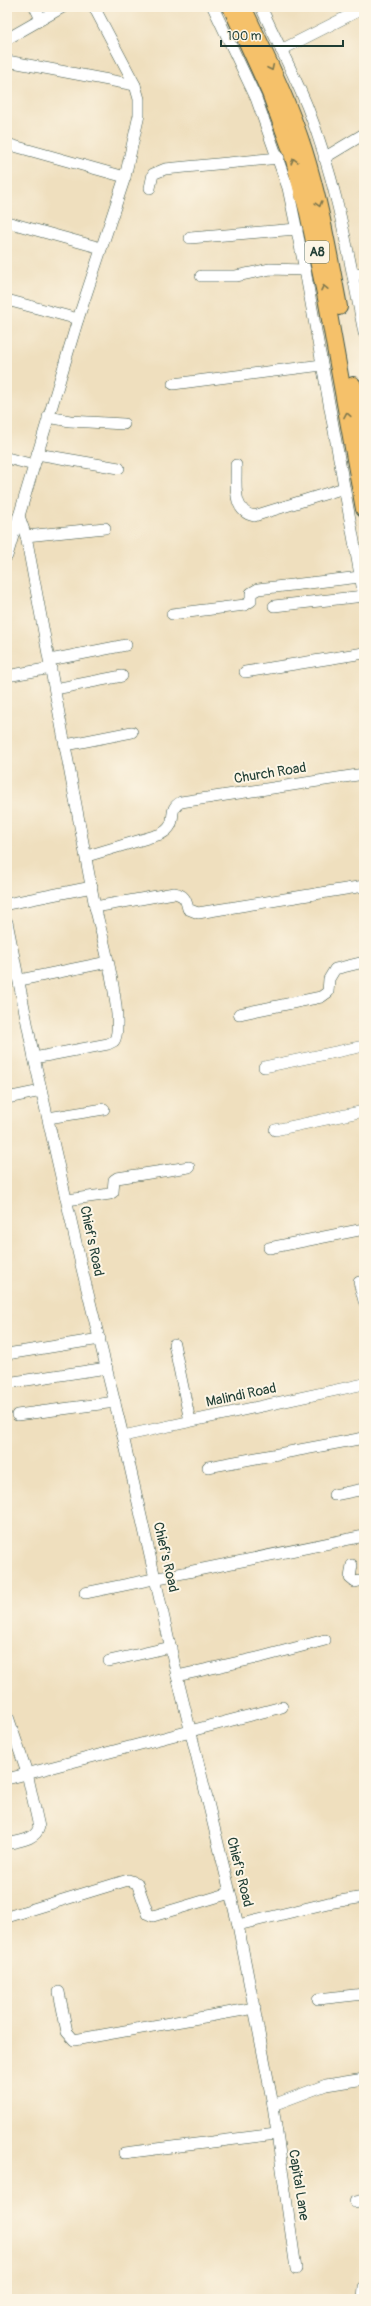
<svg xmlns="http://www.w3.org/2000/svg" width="371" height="2306" font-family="Pangolin,sans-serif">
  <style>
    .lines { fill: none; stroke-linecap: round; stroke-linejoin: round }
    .minor-casing { stroke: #3e5549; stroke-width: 12 }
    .highway-casing { stroke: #3e5549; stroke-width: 18 }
    .minor { stroke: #fff; stroke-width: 11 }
    .highway { stroke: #f5c16b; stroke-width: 16 }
    .oneway { stroke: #7f784d }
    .labels { text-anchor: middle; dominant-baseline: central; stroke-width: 4; stroke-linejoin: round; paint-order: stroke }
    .shield { fill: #fcf5e5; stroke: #617469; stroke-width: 1 }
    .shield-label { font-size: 13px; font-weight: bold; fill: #1f3d34 }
    .street-label { font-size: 14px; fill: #1f3d34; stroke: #fcf5e5 }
  </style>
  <rect width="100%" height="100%" fill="#fcf5e5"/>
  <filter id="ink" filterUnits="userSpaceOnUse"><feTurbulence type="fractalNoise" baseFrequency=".025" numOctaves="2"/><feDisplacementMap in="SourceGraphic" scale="8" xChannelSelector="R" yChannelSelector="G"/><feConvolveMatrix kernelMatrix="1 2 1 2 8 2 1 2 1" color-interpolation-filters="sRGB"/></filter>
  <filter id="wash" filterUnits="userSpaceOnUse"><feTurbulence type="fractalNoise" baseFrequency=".012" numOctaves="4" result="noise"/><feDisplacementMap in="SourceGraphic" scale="16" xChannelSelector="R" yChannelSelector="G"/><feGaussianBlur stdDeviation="0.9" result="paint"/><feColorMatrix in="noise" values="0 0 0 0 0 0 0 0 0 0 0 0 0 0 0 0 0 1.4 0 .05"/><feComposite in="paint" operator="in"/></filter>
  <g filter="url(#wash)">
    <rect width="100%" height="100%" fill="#efdfbe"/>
  </g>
  <g filter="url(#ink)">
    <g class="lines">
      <!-- minor casing -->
      <g class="minor-casing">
        <g id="minor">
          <path d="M 35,7 L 41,19"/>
          <path d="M 213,7 L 256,98 L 288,188 L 305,270 L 364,597"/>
          <path d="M 261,7 C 276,40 293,72 307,106 C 336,179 349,256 364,333"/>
          <path d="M 7,39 L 63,7"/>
          <path d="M 281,50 L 364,8"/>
          <path d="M 7,61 L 135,85"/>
          <path d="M 7,144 L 125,177"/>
          <path d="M 324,158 L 364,134"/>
          <path d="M 150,188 L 153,174 L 165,169 L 279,158"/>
          <path d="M 7,222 L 101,248"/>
          <path d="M 190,238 L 297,229"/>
          <path d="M 201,276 L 236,276 L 270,269 L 305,270"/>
          <path d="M 353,276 L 364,272"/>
          <path d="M 7,300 L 78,319"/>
          <path d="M 173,384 L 322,365"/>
          <path d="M 48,417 L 70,421 L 124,424"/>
          <path d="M 37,454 L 119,468"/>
          <path d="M 7,458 L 34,465"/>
          <path d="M 236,465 C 237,483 231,511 254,516 L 344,488"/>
          <path d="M 19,516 L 26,536 L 95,907 C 101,931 126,1023 114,1041 L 108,1044 L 34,1058"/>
          <path d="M 26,536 L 105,528"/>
          <path d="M 7,556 L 78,319 L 125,177 L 139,115 L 139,99 L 135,85 L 94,7"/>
          <path d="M 274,606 L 364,596"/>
          <path d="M 172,614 L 245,605 L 251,601 L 251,593 L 258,589 L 360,577"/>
          <path d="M 50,660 L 126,645"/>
          <path d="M 245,672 L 364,653"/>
          <path d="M 7,676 L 51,668"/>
          <path d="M 55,689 L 122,676"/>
          <path d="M 66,745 L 132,732"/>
          <path d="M 87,856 L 161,834 C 181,823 165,810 181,802 L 364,774"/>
          <path d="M 7,904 L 92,887"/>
          <path d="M 95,907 L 174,893 C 184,895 186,899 188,909 L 198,913 L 364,886"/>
          <path d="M 7,922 L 34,1058 L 82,1269 L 123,1436 L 177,1676 L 238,1925 L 273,2105 L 326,2085 L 364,2079"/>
          <path d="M 20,980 L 108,962"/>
          <path d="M 239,1014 L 321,997 L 328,992 L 329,979 L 335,969 L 364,962"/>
          <path d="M 264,1067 L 364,1046"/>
          <path d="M 7,1098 L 41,1091"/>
          <path d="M 48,1118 L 104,1109"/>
          <path d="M 275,1130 L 364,1111"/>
          <path d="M 67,1200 L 110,1194 L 113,1192 L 114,1180 L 117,1178 L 189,1167"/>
          <path d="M 269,1248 L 364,1229"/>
          <path d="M 359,1282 L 364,1301"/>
          <path d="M 174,1344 L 190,1421"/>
          <path d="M 7,1354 L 100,1339"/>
          <path d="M 7,1383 L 107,1368"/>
          <path d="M 17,1415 L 115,1402"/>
          <path d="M 123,1436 L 364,1384"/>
          <path d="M 208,1467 L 364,1438"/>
          <path d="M 334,1495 L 364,1489"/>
          <path d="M 352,1565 L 350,1578 L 355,1582 L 364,1580"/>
          <path d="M 85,1593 L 364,1536"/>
          <path d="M 109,1661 L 171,1647"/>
          <path d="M 177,1676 L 261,1657 L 325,1640"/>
          <path d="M 7,1714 L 27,1773 L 39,1827 C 36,1840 18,1841 7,1844"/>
          <path d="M 7,1779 L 282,1707"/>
          <path d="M 7,1917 L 128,1880 L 137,1883 L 148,1914 L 153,1916 L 230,1893"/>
          <path d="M 238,1925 L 328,1903 L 364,1897"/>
          <path d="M 59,1992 L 67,2032 L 74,2040 L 255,2008"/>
          <path d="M 318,1999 L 364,1994"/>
          <path d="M 273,2105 L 296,2269"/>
          <path d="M 124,2153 L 276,2134"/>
          <path d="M 355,2202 L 364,2200"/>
          <path d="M 363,2299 L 364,2287"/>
        </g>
      </g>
      <!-- highway casing -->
      <g class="highway-casing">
        <g id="highway">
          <path d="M 231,7 L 270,93 L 292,153 L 308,213 L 327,303 L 364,509"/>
          <path d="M 243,7 C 265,54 288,100 304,150 C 320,201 329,254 339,307"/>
          <path d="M 353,385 L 364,444"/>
        </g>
      </g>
      <!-- minor -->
      <use href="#minor" class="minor"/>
      <!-- highway -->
      <use href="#highway" class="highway"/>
    </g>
    <!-- one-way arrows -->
    <defs><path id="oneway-chevron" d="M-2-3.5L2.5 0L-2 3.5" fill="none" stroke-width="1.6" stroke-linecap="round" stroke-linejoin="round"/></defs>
    <g class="oneway">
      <use href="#oneway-chevron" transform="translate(271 68) rotate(65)"/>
      <use href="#oneway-chevron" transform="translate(294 161) rotate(-105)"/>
      <use href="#oneway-chevron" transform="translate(319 204) rotate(74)"/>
      <use href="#oneway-chevron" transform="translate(324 288) rotate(-102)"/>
      <use href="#oneway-chevron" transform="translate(347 415) rotate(-100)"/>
    </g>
  </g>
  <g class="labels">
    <!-- shield labels -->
    <rect class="shield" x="305" y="241" width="24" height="22" rx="3"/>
    <g class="shield-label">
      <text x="317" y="252">A8</text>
    </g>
    <!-- street labels -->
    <g class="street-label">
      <text transform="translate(270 773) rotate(-9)">Church Road</text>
      <text transform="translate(92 1241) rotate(78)">Chief's Road</text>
      <text transform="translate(241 1395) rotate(-12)">Malindi Road</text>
      <text transform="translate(166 1557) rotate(77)">Chief's Road</text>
      <text transform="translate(240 1872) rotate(76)">Chief's Road</text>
      <text transform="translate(299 2185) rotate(81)">Capital Lane</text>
    </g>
  </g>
  <!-- margin -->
  <rect width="371" height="2306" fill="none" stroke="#fcf5e5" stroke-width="24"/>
  <!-- scale -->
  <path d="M221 40v6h122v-6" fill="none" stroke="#1f3d34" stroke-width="2"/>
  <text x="227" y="40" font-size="12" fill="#1f3d34" stroke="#fcf5e5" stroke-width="3" paint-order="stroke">100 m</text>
</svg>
